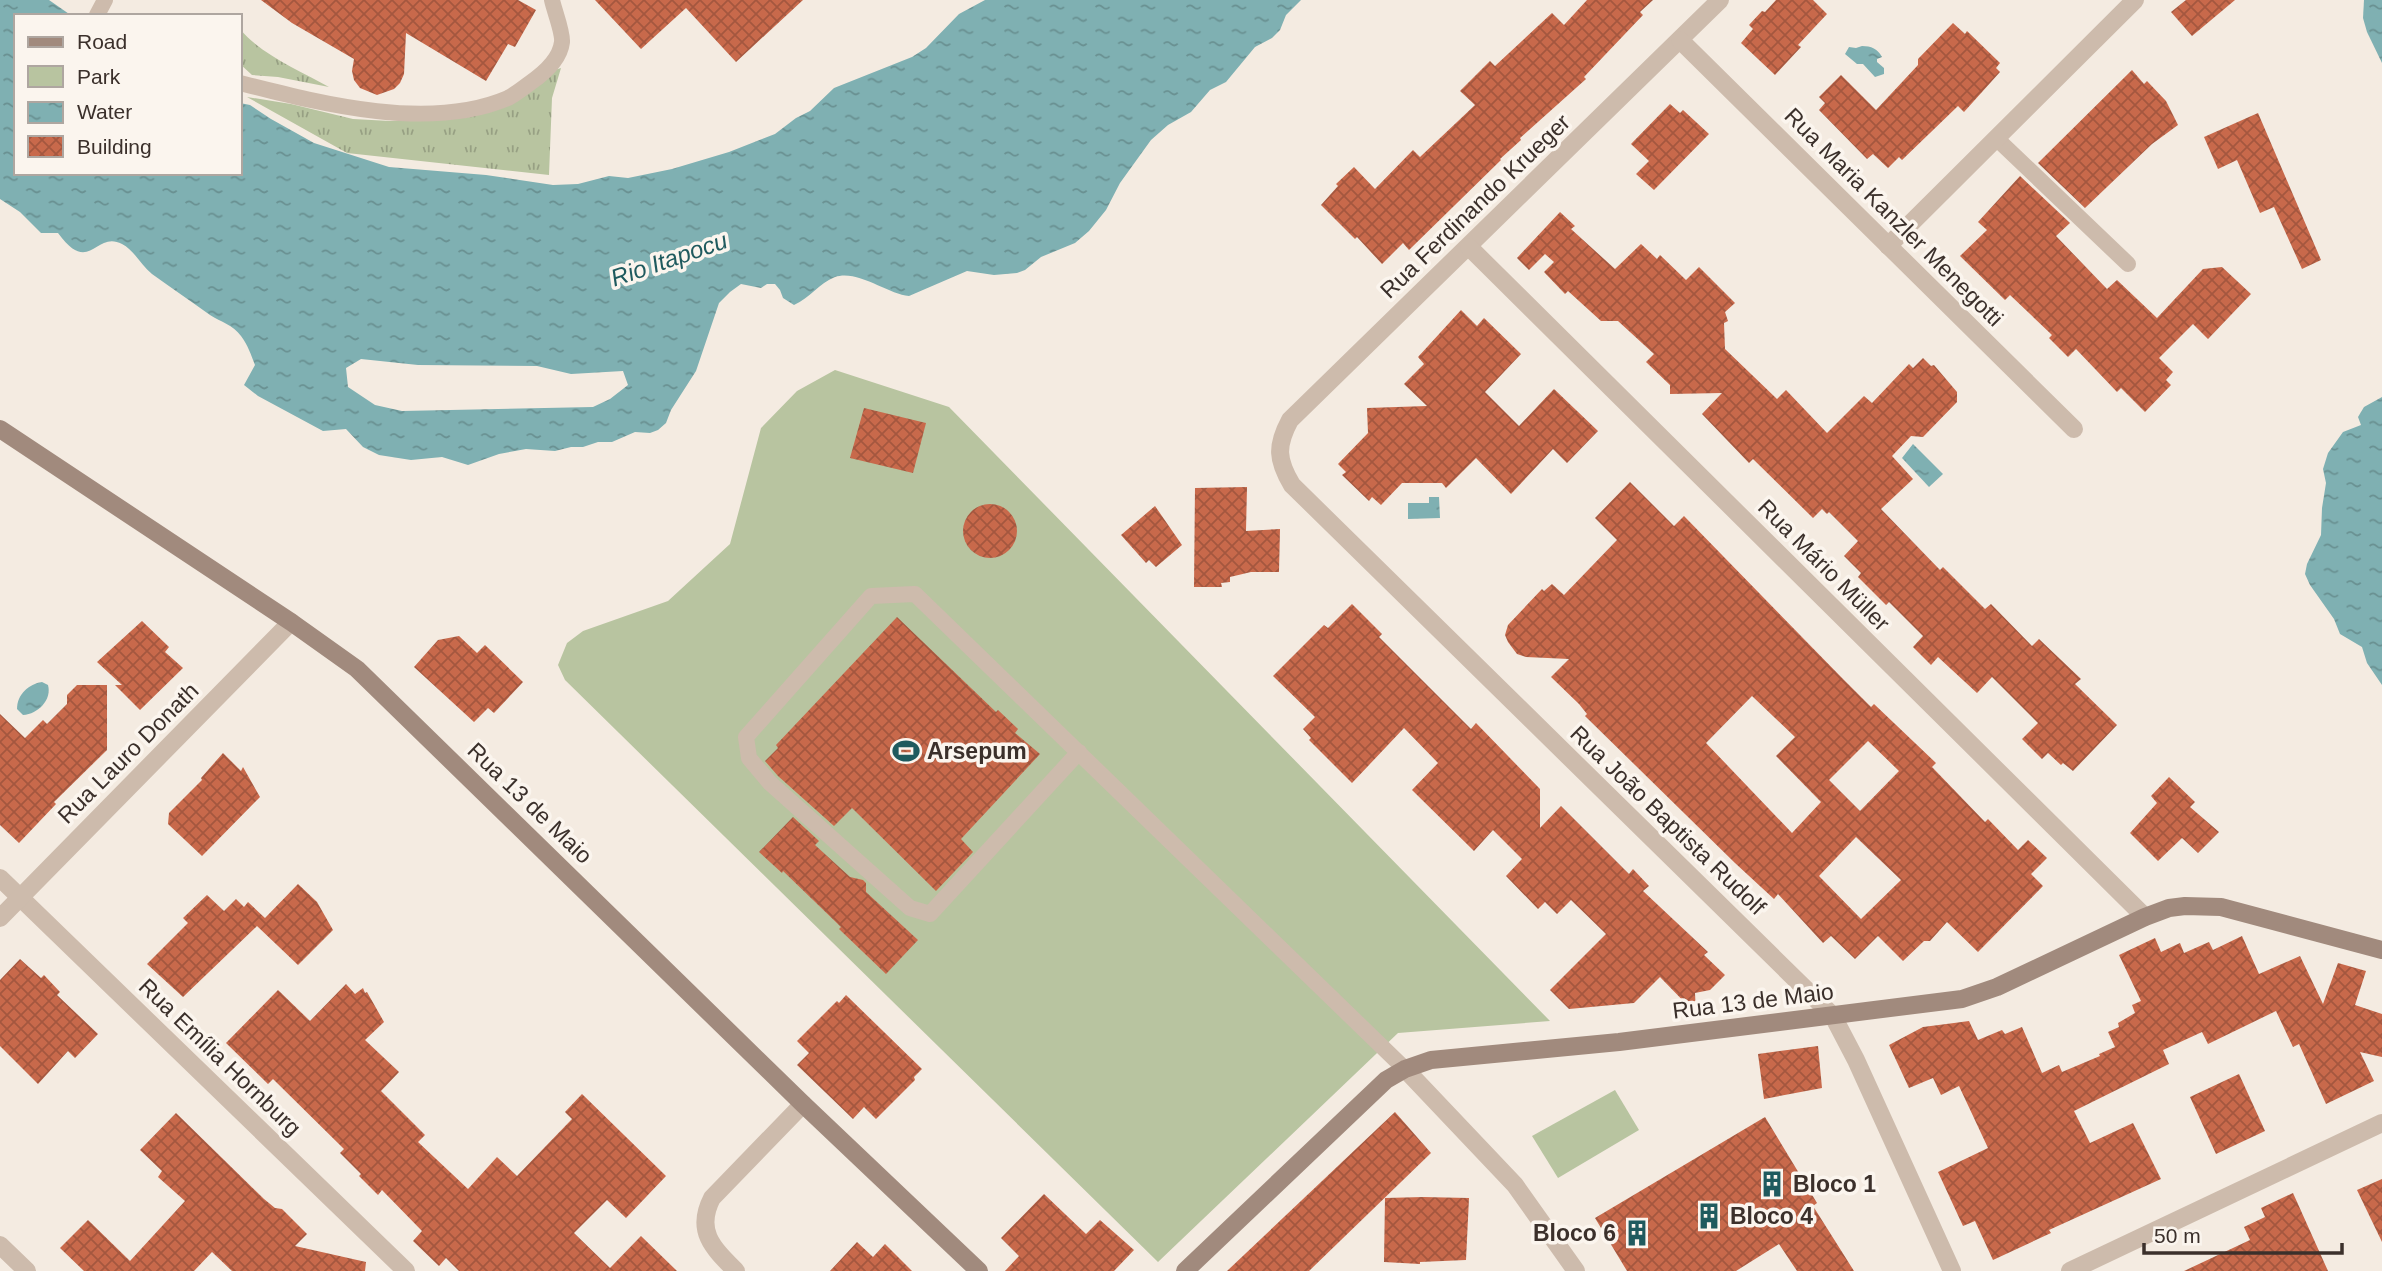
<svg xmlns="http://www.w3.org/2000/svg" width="2382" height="1271" font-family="Arial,sans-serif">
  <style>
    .grass { fill: url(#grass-tufts) }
    .green { fill: #b8c4a0 }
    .water { fill: url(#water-ripples); fill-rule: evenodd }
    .building { fill: url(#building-cross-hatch); fill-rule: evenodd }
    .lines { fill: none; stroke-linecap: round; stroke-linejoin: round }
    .lane { stroke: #cdbbac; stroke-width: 16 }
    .street { stroke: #cdbbac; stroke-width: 18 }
    .secondary { stroke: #a18a7d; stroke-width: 18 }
    .labels { text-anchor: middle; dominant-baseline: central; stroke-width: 7; stroke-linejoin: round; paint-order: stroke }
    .street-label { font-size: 23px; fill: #3b302b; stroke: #fbf5ee }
    .poi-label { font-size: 23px; font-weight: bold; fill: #3b302b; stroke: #fbf5ee; text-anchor: start }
    .water-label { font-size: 24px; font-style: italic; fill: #1f5a5e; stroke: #fbf5ee }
  </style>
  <defs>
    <pattern id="grass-tufts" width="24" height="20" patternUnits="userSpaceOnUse" patternTransform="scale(1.75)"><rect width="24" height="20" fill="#b8c4a0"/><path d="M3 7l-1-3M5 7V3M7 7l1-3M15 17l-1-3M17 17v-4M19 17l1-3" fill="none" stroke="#97a083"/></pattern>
    <pattern id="water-ripples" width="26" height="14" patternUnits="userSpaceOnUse" patternTransform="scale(1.75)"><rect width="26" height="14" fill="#7fb0b2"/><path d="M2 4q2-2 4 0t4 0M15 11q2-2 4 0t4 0" fill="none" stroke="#699091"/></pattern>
    <pattern id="building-cross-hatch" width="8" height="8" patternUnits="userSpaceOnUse" patternTransform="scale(1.75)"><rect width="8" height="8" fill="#c8694b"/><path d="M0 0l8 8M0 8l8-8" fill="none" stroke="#a4573f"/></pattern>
  </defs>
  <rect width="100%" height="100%" fill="#f4ebe1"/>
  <!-- grass -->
  <g class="grass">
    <path d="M 240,29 C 260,54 301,71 329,87 L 278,77 L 252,75 L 240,64 Z"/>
    <path d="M 561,68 L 552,98 L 549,175 L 347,153 L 247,97 L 291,104 L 353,119 L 390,121 L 424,119 L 472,112 L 545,73 Z"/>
  </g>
  <!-- green -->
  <g class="green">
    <path d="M 835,370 L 949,407 L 1550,1021 L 1398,1033 L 1158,1262 L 565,680 L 558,665 L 567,643 L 583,631 L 668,601 L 730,544 L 761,428 L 797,391 Z"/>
    <path d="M 1615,1090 L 1639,1130 L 1558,1178 L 1532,1136 Z"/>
  </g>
  <!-- water -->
  <g class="water">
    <path d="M 0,0 L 49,0 L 72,16 L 16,16 L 16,173 L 240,173 L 240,103 L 250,105 L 271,119 L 314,143 L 389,167 L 486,175 L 553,185 L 578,184 L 609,176 L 628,178 L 672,169 L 729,152 L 775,134 L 796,118 L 810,111 L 834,88 L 912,57 L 926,48 L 959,14 L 985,0 L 1301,0 L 1286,15 L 1280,30 L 1272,38 L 1255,47 L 1226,82 L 1210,90 L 1191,112 L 1168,125 L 1151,140 L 1120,183 L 1106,210 L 1089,231 L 1075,243 L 1041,257 L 1025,270 L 1017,273 L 994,275 L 967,271 L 909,296 C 888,294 857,269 835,277 C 819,283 810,298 794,305 L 783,298 L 780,290 L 775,284 L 767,284 L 761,288 L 741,284 L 730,292 L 719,303 L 696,371 L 671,410 L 666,423 L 658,430 L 650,433 L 635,432 L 612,442 L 598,442 L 583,447 L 571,447 L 555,451 L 526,449 L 499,454 L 468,465 L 442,457 L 411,460 L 379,455 L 363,447 L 346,429 L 323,431 L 258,396 L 244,385 L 255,365 C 251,355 248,345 241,336 C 233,325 221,322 210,315 C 191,301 171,288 152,274 C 141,265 134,250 122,244 C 95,230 90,277 58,233 L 41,233 L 20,212 L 0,199 ZM 361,359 L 418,365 L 537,366 L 571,374 L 623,371 L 628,385 L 610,399 L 593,407 L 402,411 L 375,405 L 348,387 L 346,368 Z"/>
    <path d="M 2364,0 L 2382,0 L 2382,63 L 2367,32 L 2363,18 Z"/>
    <path d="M 1862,46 C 1871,46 1878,49 1882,57 L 1877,59 L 1877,62 L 1884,68 L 1884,74 L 1875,77 L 1863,64 L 1857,64 L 1845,54 L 1849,47 L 1856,48 Z"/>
    <path d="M 2382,397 L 2382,685 L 2367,663 L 2362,647 L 2340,634 L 2334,619 L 2310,585 L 2305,574 L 2307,564 L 2321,535 L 2322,508 L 2326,483 L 2323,469 L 2328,453 L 2343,432 L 2361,425 L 2358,417 L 2364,407 Z"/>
    <path d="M 1913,444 L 1943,474 L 1929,487 L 1902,458 Z"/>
    <path d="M 1429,497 L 1439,497 L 1440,518 L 1408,519 L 1408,503 L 1429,503 Z"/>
    <path d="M 42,682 L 48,685 C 52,700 38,714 23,715 L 17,709 C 17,694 29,684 42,682 Z"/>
  </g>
  <!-- building -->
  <g class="building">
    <path d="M 261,0 L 518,0 L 536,10 L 515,47 L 508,44 L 486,81 L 406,33 L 404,74 L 400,83 L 394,89 L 377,95 L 360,88 L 354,80 L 352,71 L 354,59 L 292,23 Z"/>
    <path d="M 595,0 L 803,0 L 736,62 L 686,8 L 641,49 Z"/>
    <path d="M 1587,0 L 1653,0 L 1640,12 L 1643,15 L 1584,77 L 1586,79 L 1520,138 L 1521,140 L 1500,159 L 1501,160 L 1409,250 L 1403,243 L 1382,264 L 1357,237 L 1355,239 L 1321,205 L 1338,186 L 1336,184 L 1354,167 L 1375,189 L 1413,150 L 1420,157 L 1475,105 L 1460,91 L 1490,61 L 1495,66 L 1552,13 L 1564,25 Z"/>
    <path d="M 1776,0 L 1813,0 L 1827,14 L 1798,45 L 1801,47 L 1775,75 L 1741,43 L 1753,29 L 1749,25 L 1762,11 L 1765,12 Z"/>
    <path d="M 2186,0 L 2235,0 L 2192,36 L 2171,12 Z"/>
    <path d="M 1953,23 L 1965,34 L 1967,31 L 2000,63 L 1996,68 L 2000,72 L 1964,112 L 1958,106 L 1902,160 L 1899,157 L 1888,168 L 1873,154 L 1867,159 L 1819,110 L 1825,103 L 1819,97 L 1841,75 L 1876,110 L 1918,65 L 1918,59 Z"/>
    <path d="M 2132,70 L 2144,84 L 2147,81 L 2166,101 L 2178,125 L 2152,144 L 2085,208 L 2038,163 Z"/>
    <path d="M 1670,104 L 1680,113 L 1683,110 L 1709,134 L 1654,190 L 1636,174 L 1649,161 L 1631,144 Z"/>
    <path d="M 2258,113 L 2321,260 L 2302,269 L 2274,207 L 2260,213 L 2237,160 L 2218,169 L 2204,137 Z"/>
    <path d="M 2020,176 L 2070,223 L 2056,236 L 2107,289 L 2117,280 L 2157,318 L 2203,269 L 2222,267 L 2251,294 L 2208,339 L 2193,324 L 2159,358 L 2173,372 L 2166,380 L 2171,385 L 2145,412 L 2121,388 L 2117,392 L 2076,349 L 2068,357 L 2049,338 L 2052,335 L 2010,295 L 2005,300 L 1960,256 L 1987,230 L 1978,222 Z"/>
    <path d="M 1560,212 L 1575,226 L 1571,229 L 1615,269 L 1641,244 L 1657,259 L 1660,255 L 1686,280 L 1699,267 L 1735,303 L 1725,312 L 1728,321 L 1724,323 L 1725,349 L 1777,399 L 1786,390 L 1827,433 L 1864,396 L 1872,403 L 1909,364 L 1913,368 L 1923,358 L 1931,366 L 1934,365 L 1957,392 L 1957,402 L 1923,437 L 1911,436 L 1892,456 L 1913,479 L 1881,509 L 1940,570 L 1943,567 L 1985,609 L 1991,604 L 2032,646 L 2039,639 L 2081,679 L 2075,684 L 2117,725 L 2073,771 L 2063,763 L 2061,765 L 2048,753 L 2042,759 L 2022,739 L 2038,723 L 1992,677 L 1977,693 L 1938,657 L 1931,665 L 1913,647 L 1923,636 L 1889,602 L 1886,605 L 1858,577 L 1861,573 L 1844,556 L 1858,541 L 1829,512 L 1827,514 L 1822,509 L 1813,518 L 1753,459 L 1749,463 L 1702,414 L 1722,393 L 1670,394 L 1670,385 L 1646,362 L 1654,354 L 1618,321 L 1601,321 L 1568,291 L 1565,294 L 1544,272 L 1554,262 L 1545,254 L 1529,270 L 1517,258 Z"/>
    <path d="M 1461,310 L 1477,326 L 1484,318 L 1521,354 L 1485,392 L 1519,426 L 1554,389 L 1598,431 L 1567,463 L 1553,449 L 1511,494 L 1476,458 L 1446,488 L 1442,483 L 1402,483 L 1381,505 L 1372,497 L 1369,501 L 1342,475 L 1346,472 L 1338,464 L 1368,433 L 1367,408 L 1427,406 L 1404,384 L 1424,364 L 1418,357 Z"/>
    <path d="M 864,408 L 926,423 L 913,473 L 850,458 Z"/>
    <path d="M 1630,482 L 1674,526 L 1684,516 L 1842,678 L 1871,707 L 1874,704 L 1936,763 L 1932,767 L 1985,822 L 1988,819 L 2018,850 L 2028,840 L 2047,858 L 2031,874 L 2043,886 L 1978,952 L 1947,922 L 1930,941 L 1924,941 L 1903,961 L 1878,936 L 1855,959 L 1831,936 L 1823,943 L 1778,894 L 1774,899 L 1735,863 L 1585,716 L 1587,714 L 1579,704 L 1551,677 L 1569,659 L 1526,657 L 1517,654 L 1508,642 L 1505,635 L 1508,625 L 1542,589 L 1544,591 L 1552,584 L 1564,595 L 1617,540 L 1595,518 ZM 1752,696 L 1795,737 L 1776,756 L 1821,802 L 1792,833 L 1706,743 ZM 1868,741 L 1899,771 L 1860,811 L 1829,780 ZM 1856,837 L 1901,880 L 1861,919 L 1819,876 Z"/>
    <path d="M 1247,487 L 1246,531 L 1280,529 L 1279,572 L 1251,572 L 1230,577 L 1230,582 L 1221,583 L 1222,587 L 1194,587 L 1195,488 Z"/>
    <circle cx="990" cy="531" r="27"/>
    <path d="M 1155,506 L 1182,545 L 1156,567 L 1149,560 L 1146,563 L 1121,535 Z"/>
    <path d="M 1352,604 L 1382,634 L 1379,637 L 1471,729 L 1476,723 L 1540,789 L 1540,828 L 1561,806 L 1629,874 L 1633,869 L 1649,886 L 1643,891 L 1708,952 L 1704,955 L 1725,975 L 1710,990 L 1695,993 L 1696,1014 L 1660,977 L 1634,1003 L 1569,1009 L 1550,990 L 1606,934 L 1571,900 L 1557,914 L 1545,902 L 1538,909 L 1506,876 L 1522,859 L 1493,830 L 1474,851 L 1412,790 L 1438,763 L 1404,728 L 1352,783 L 1309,740 L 1311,738 L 1303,729 L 1315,717 L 1273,676 L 1324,625 L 1328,628 Z"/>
    <path d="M 897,617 L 996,712 L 998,710 L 1018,729 L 1015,733 L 1040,754 L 961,839 L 973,852 L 936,891 L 852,808 L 834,826 L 778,776 L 765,761 L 778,748 L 776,745 Z"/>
    <path d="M 142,621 L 169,647 L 165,652 L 183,668 L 140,710 L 115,685 L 122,685 L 97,662 Z"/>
    <path d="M 459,636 L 477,653 L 485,645 L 523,682 L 494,713 L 488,708 L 474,722 L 414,667 L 438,640 Z"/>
    <path d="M 77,685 L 107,685 L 107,750 L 54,802 L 56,804 L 19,843 L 0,825 L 0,714 L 25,738 L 43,720 L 47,724 L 67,704 L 67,695 Z"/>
    <path d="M 223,753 L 241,771 L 243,767 L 260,797 L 202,856 L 168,824 L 169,813 L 202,780 L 201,778 Z"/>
    <path d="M 2169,777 L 2195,802 L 2190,807 L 2219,832 L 2198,853 L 2182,838 L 2158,861 L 2130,833 L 2157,803 L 2151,796 Z"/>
    <path d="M 793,817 L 819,841 L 815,845 L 850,877 L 863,880 L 866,883 L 866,892 L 918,940 L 886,974 L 839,929 L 841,927 L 783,871 L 782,873 L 759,852 Z"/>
    <path d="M 298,884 L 317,902 L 333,930 L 298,965 L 257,926 L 183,997 L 147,964 L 188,923 L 183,918 L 207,895 L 224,911 L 236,899 L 244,907 L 248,902 L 265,918 Z"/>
    <path d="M 2242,936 L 2259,974 L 2300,956 L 2323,1004 L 2338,963 L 2366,971 L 2355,1005 L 2382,1014 L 2382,1057 L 2360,1052 L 2374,1081 L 2326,1104 L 2299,1044 L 2293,1047 L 2276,1011 L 2208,1044 L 2202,1032 L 2163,1050 L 2169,1064 L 2074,1111 L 2090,1143 L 2133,1123 L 2161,1179 L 2049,1230 L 2051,1233 L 1993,1260 L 1975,1221 L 1963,1226 L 1938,1172 L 1988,1148 L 1959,1086 L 1941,1095 L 1933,1078 L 1909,1088 L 1889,1045 L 1923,1027 L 1954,1023 L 1969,1021 L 1978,1040 L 2002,1030 L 2005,1034 L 2022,1027 L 2042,1073 L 2059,1065 L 2062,1072 L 2100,1056 L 2099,1054 L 2115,1047 L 2108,1032 L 2119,1027 L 2118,1023 L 2135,1013 L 2132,1005 L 2141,1001 L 2119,955 L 2155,938 L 2161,952 L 2180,943 L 2184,953 L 2209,942 L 2213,950 Z"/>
    <path d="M 20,959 L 41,978 L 44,975 L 60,992 L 57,995 L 98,1034 L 75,1058 L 68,1051 L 38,1084 L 0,1046 L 0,980 Z"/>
    <path d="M 346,984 L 355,994 L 363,988 L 365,993 L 367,992 L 384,1022 L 365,1040 L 399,1072 L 381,1091 L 425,1135 L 418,1142 L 468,1189 L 497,1157 L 517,1176 L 572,1119 L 565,1112 L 582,1094 L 666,1176 L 626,1218 L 607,1200 L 574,1233 L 610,1268 L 641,1236 L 677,1271 L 459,1271 L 446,1258 L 439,1266 L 413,1241 L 422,1231 L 382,1190 L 378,1195 L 359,1176 L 361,1174 L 340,1153 L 344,1149 L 273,1079 L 268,1084 L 226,1043 L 278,990 L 310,1021 Z"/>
    <path d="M 846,995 L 922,1069 L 914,1077 L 915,1080 L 876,1119 L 864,1107 L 853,1119 L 797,1065 L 809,1053 L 797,1041 L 837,1001 L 839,1003 Z"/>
    <path d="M 1818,1046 L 1822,1088 L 1764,1099 L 1758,1054 Z"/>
    <path d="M 2239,1074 L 2265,1131 L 2216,1154 L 2190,1097 Z"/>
    <path d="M 1395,1112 L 1431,1153 L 1309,1271 L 1227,1271 Z"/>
    <path d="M 176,1113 L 264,1199 L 275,1208 L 282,1209 L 307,1234 L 295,1246 L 366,1262 L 365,1271 L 232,1271 L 212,1252 L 194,1271 L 84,1271 L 60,1248 L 88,1220 L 130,1261 L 185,1201 L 158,1177 L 162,1171 L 140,1150 Z"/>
    <path d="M 1765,1117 L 1817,1203 L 1813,1206 L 1854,1271 L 1797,1271 L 1779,1244 L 1736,1271 L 1627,1271 L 1595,1218 Z"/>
    <path d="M 2382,1179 L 2382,1242 L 2357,1190 Z"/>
    <path d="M 2293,1193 L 2328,1271 L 2184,1271 L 2250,1240 L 2244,1227 L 2265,1217 L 2261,1208 Z"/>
    <path d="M 1044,1194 L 1086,1234 L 1100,1220 L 1134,1250 L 1114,1271 L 1005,1271 L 1019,1256 L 1001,1238 Z"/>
    <path d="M 1423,1197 L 1469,1198 L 1466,1260 L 1420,1262 L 1420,1264 L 1384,1262 L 1385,1198 Z"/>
    <path d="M 857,1242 L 873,1257 L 885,1244 L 912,1271 L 830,1271 Z"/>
  </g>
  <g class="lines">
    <!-- lane -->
    <g class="lane">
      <path d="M 97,15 L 105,0"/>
      <path d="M 240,83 C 319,103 429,132 508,98 C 516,94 523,88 530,83 C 543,74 560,59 562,42 C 563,32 554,10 552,0"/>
      <path d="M 1997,139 L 2128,264"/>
      <path d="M 1079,752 L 930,914 L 910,908 L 770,783 L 749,758 L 746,737 L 871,596 L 915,594 L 1405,1069"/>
    </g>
    <!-- street -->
    <g class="street">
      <path d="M 1720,0 L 1290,420 C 1276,446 1277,460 1292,485 L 1833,1016 L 1856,1060 L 1952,1271"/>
      <path d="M 1680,40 L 2074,429"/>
      <path d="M 1888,246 L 2135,0"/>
      <path d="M 1469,247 L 2145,917"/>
      <path d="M 0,878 L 406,1271"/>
      <path d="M 0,918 L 291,622"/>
      <path d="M 1405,1069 L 1515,1185 L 1576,1271"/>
      <path d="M 0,1245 L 27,1271"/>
      <path d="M 736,1271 C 713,1248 695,1231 712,1198 L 803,1104"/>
      <path d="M 2070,1271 L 2382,1123"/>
    </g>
    <!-- secondary -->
    <g class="secondary">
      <path d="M 0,429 L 291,622 L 357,669 L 803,1104 L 979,1271"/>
      <path d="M 1185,1271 L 1386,1080 L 1405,1069 L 1431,1060 L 1619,1042 L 1962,999 L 1997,987 L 2145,917 L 2169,908 L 2185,906 L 2221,907 L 2382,950"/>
    </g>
  </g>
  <!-- icons -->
  <defs>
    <g id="stadium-bare" transform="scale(2.1)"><path d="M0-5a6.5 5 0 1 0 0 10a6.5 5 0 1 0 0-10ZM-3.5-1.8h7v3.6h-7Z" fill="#1f5a5e" stroke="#fbf5ee" stroke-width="2.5" paint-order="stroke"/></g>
    <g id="building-bare" transform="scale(2.1)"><path d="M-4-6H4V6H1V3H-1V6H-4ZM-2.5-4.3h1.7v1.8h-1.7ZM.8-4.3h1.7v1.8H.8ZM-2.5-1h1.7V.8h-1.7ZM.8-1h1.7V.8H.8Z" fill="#1f5a5e" stroke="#fbf5ee" stroke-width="2.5" paint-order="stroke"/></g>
  </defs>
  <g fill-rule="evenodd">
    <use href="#stadium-bare" x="906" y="751"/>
    <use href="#building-bare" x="1772" y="1184"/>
    <use href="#building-bare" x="1709" y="1216"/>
    <use href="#building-bare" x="1637" y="1233"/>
  </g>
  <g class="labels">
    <!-- street labels -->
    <g class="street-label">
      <text transform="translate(1475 206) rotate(-44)">Rua Ferdinando Krueger</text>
      <text transform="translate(1894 217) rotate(45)">Rua Maria Kanzler Menegotti</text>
      <text transform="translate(1824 565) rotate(45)">Rua Mário Müller</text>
      <text transform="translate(128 753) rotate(-45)">Rua Lauro Donath</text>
      <text transform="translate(530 803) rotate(44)">Rua 13 de Maio</text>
      <text transform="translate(1668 820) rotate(44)">Rua João Baptista Rudolf</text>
      <text transform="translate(1753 1001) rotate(-7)">Rua 13 de Maio</text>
      <text transform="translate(220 1057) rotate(44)">Rua Emília Hornburg</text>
    </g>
    <!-- poi labels -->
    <g class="poi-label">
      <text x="927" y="751">Arsepum</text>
      <text x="1793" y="1184">Bloco 1</text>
      <text x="1730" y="1216">Bloco 4</text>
      <text x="1616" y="1233" text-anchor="end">Bloco 6</text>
    </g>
    <!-- water labels -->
    <g class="water-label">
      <text transform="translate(669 259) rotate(-19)">Rio Itapocu</text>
    </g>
  </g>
  <!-- legend -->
  <rect x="14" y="14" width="228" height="161" fill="#fbf5ee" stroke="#aea6a0" stroke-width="2"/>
  <rect x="28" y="37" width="35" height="10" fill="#a18a7d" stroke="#aea6a0" stroke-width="2"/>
  <text x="77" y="49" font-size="21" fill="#3b302b">Road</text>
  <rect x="28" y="66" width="35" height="21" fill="#b8c4a0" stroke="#aea6a0" stroke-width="2"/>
  <text x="77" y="84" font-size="21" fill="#3b302b">Park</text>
  <rect x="28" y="102" width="35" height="21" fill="url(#water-ripples)" stroke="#aea6a0" stroke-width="2"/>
  <text x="77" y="119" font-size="21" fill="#3b302b">Water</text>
  <rect x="28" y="136" width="35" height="21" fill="url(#building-cross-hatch)" stroke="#aea6a0" stroke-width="2"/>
  <text x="77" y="154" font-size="21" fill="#3b302b">Building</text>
  <!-- scale -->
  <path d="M2144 1243v10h198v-10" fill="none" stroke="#3b302b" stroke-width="3.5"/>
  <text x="2154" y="1243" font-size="21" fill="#3b302b" stroke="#fbf5ee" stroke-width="5" paint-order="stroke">50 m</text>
</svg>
